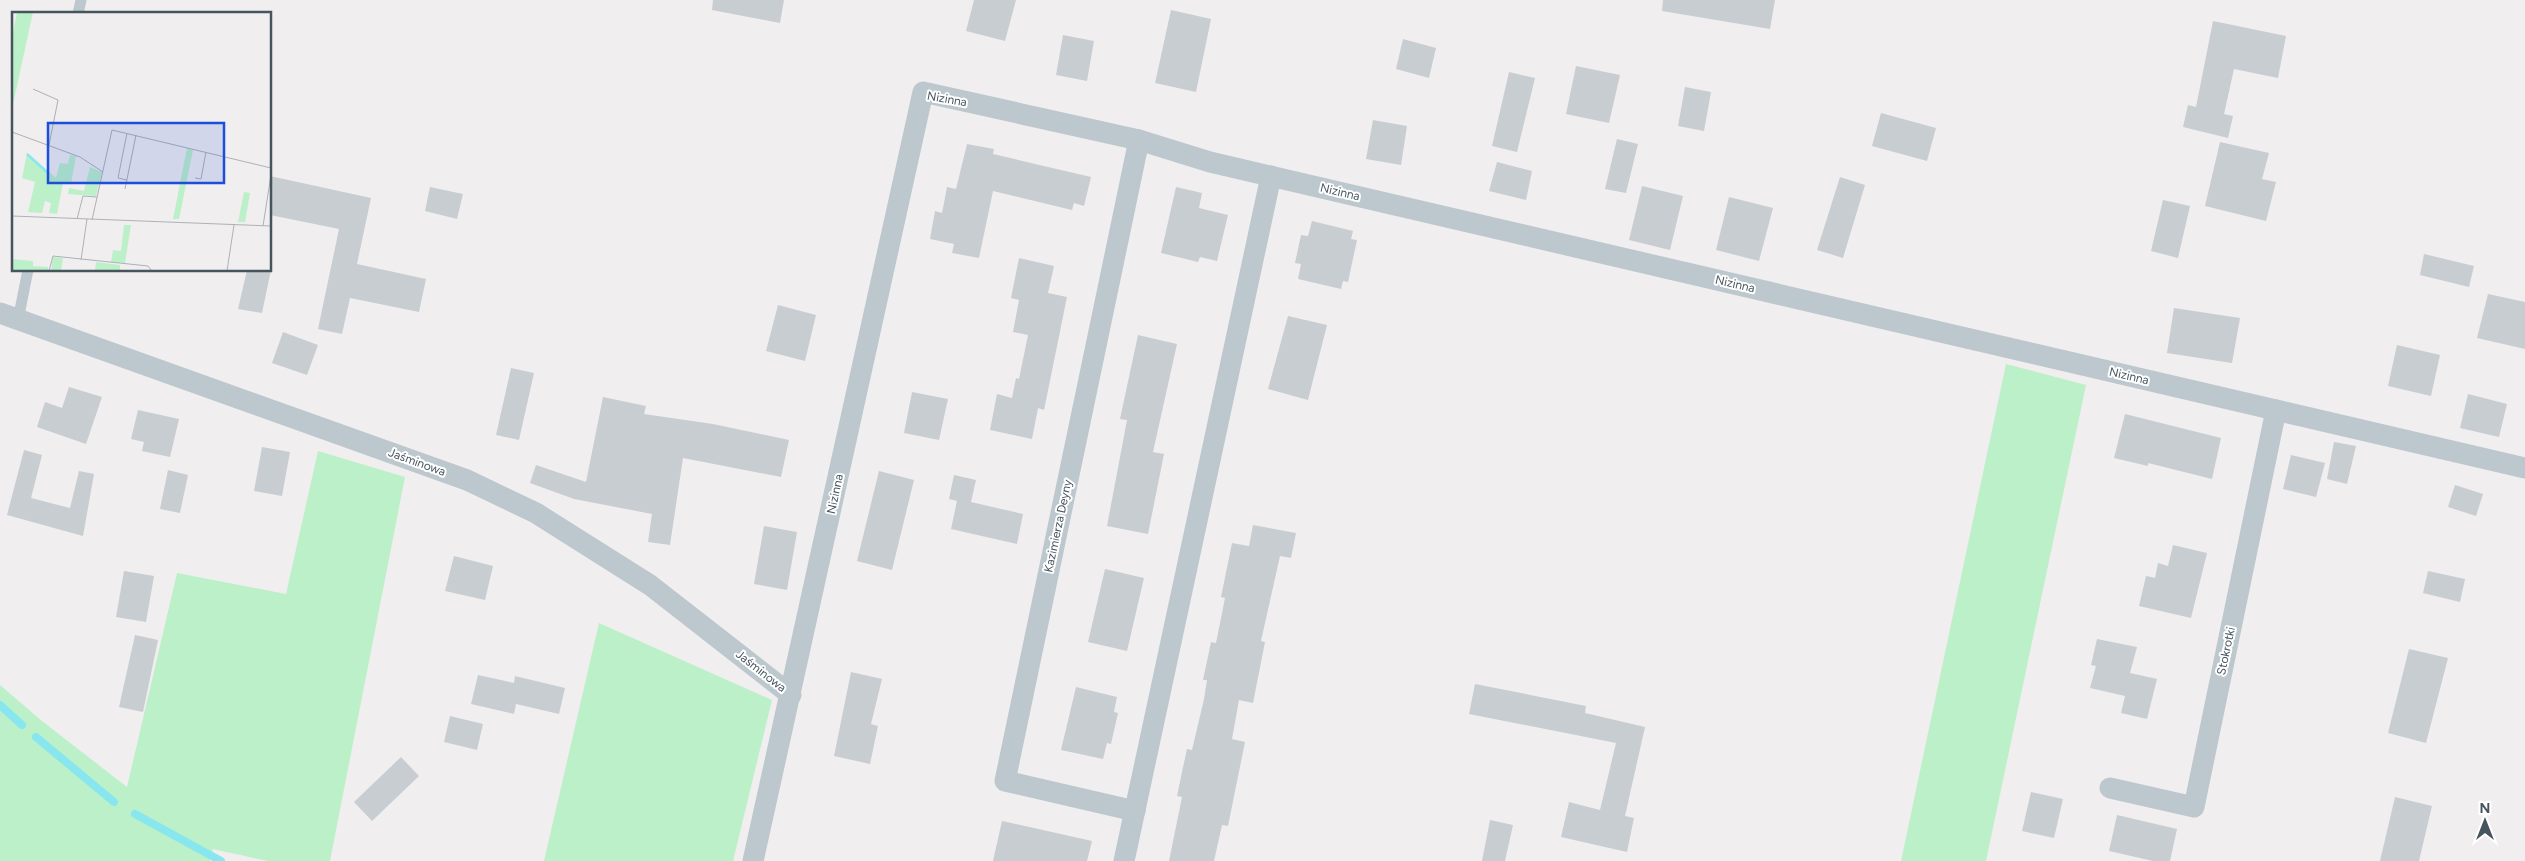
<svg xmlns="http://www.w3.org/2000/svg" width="2525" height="861" font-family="Figtree,sans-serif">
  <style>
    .green { fill: #bcf0c9 }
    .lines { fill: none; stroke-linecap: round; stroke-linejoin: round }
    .stream { stroke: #88e6ee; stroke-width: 8 }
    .building { fill: #c8cdd1 }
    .lane { stroke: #bcc8ce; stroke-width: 11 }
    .street { stroke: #bcc8ce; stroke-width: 21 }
    .labels { text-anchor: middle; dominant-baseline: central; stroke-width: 4; stroke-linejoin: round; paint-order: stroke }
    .street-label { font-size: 12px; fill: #46555d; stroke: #fff }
    .inset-river { fill: none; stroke: #88e6ee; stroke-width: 2.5 }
    .inset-road { fill: none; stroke: #adb1b5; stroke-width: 1 }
    .view { fill: #1d4ed8; fill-opacity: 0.15; stroke: #1d4ed8; stroke-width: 2.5 }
    .inset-edge { fill: none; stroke: #46555d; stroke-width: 2.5 }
  </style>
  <rect width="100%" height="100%" fill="#f1eeef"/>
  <!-- green -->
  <g class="green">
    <path d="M 2006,364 L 2086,385 L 1986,861 L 1901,861 Z"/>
    <path d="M 318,451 L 405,477 L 330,861 L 268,861 L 213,849 L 210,861 L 0,861 L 0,685 L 42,721 L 127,787 L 177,573 L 286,594 Z"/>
    <path d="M 599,623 L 772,700 L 733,861 L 544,861 Z"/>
  </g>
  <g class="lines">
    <!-- stream -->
    <g class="stream">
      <path d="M 0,705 L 22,725"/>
      <path d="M 36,737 L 114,802"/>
      <path d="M 135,814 L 221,861"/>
    </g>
  </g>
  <!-- building -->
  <g class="building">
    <path d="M 713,0 L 784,0 L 780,23 L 712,10 Z"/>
    <path d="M 974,0 L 1016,0 L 1005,41 L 966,31 Z"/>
    <path d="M 1663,0 L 1775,0 L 1770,29 L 1662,11 Z"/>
    <path d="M 1171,10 L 1211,19 L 1196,92 L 1155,83 Z"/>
    <path d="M 2213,21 L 2286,36 L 2278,78 L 2234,69 L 2224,114 L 2233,116 L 2228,138 L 2183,127 L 2188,105 L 2196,107 Z"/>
    <path d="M 1063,35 L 1094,41 L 1087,81 L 1056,75 Z"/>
    <path d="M 1403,39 L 1436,48 L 1429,78 L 1396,69 Z"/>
    <path d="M 1576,66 L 1620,75 L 1609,123 L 1566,114 Z"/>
    <path d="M 1509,72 L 1535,78 L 1517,152 L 1492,146 Z"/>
    <path d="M 1685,87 L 1711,92 L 1704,131 L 1678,126 Z"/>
    <path d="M 1881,113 L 1936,128 L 1927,161 L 1872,146 Z"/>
    <path d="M 1373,120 L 1407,126 L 1401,165 L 1366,159 Z"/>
    <path d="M 1617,139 L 1638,144 L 1626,193 L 1605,189 Z"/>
    <path d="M 2220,142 L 2269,153 L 2262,179 L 2276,182 L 2266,221 L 2205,206 Z"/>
    <path d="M 967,144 L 994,149 L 993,154 L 1091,177 L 1084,206 L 1074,203 L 1072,210 L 993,191 L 979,258 L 952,253 L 954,244 L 930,239 L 935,211 L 942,213 L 947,187 L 956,189 Z"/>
    <path d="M 1497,162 L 1532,171 L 1526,200 L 1489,191 Z"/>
    <path d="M 270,176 L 371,198 L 357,264 L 426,279 L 419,312 L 350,298 L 342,334 L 318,329 L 339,229 L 270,215 Z"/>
    <path d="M 1840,177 L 1865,185 L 1843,258 L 1817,250 Z"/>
    <path d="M 1642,186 L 1683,196 L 1670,250 L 1629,240 Z"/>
    <path d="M 430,187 L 463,194 L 457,219 L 425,211 Z"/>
    <path d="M 1176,187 L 1202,193 L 1199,208 L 1228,215 L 1217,261 L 1200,257 L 1198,262 L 1161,253 Z"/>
    <path d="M 1729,197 L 1773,208 L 1759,261 L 1716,250 Z"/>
    <path d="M 2163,200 L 2190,206 L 2178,258 L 2151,251 Z"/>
    <path d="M 1312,221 L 1353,231 L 1351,239 L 1357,240 L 1348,282 L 1343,281 L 1341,289 L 1298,279 L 1301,264 L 1295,263 L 1301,235 L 1308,236 Z"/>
    <path d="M 2424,254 L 2474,266 L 2469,287 L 2420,275 Z"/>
    <path d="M 1019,258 L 1054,266 L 1048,293 L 1067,297 L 1044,410 L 1038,408 L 1032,439 L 990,430 L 997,394 L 1012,398 L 1016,378 L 1019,379 L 1028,335 L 1013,332 L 1019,300 L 1011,298 Z"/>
    <path d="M 247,270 L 271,270 L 262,313 L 238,309 Z"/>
    <path d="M 2488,294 L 2525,302 L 2525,349 L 2477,338 Z"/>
    <path d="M 778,305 L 816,315 L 805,361 L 766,351 Z"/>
    <path d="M 2174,308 L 2240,318 L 2232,363 L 2167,353 Z"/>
    <path d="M 1288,316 L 1327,325 L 1308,400 L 1268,389 Z"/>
    <path d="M 283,332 L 318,345 L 307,375 L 272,363 Z"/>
    <path d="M 1138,335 L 1177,344 L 1153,452 L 1164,454 L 1148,534 L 1107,526 L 1127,420 L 1120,419 Z"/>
    <path d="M 2397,345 L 2440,355 L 2431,396 L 2388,386 Z"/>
    <path d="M 511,368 L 534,373 L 519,440 L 496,435 Z"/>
    <path d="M 69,387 L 102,397 L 86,444 L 37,427 L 45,402 L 62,408 Z"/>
    <path d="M 912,392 L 948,399 L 939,440 L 904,433 Z"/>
    <path d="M 2468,394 L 2507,404 L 2499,437 L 2460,428 Z"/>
    <path d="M 603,397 L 646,406 L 644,414 L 713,424 L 789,440 L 781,477 L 683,458 L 670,545 L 648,542 L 652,514 L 574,499 L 530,483 L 536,465 L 586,482 Z"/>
    <path d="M 138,410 L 179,419 L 170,457 L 142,451 L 144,442 L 131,439 Z"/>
    <path d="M 2125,414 L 2221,438 L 2212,479 L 2148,463 L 2148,466 L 2114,458 Z"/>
    <path d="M 2334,442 L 2356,446 L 2347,484 L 2327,479 Z"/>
    <path d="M 262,447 L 290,452 L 282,496 L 254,491 Z"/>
    <path d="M 24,450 L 42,455 L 31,498 L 70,508 L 79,471 L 94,474 L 83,536 L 7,515 Z"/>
    <path d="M 2291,455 L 2325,463 L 2316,497 L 2283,489 Z"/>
    <path d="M 168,470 L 188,475 L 180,513 L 160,509 Z"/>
    <path d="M 879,471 L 914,480 L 892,570 L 857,561 Z"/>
    <path d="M 954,475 L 976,480 L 971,502 L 1023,514 L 1017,544 L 951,529 L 957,501 L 949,499 Z"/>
    <path d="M 2455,485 L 2483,494 L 2476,516 L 2448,507 Z"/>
    <path d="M 1253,525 L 1296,533 L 1291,558 L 1280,556 L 1261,641 L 1265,642 L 1253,703 L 1239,700 L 1232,739 L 1245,742 L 1228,826 L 1222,825 L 1214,861 L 1169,861 L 1182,797 L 1177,796 L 1182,772 L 1187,749 L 1192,750 L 1204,699 L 1207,680 L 1203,680 L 1211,642 L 1216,643 L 1225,598 L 1221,597 L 1232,543 L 1249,546 Z"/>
    <path d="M 764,526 L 797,532 L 787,590 L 754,584 Z"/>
    <path d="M 2173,545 L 2207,553 L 2191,618 L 2139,606 L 2146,576 L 2155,578 L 2158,563 L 2168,566 Z"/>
    <path d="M 454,556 L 493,566 L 485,600 L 445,591 Z"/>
    <path d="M 1105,569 L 1144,578 L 1127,651 L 1088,642 Z"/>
    <path d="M 124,571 L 154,576 L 146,622 L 116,617 Z"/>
    <path d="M 2428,571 L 2465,579 L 2460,602 L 2423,593 Z"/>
    <path d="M 135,635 L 158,640 L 143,712 L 119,707 Z"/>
    <path d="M 2097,639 L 2137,647 L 2130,673 L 2157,679 L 2147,719 L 2121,713 L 2125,696 L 2090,688 L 2096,666 L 2091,665 Z"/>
    <path d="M 2409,649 L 2448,658 L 2426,743 L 2388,733 Z"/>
    <path d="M 851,672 L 882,679 L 871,724 L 878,726 L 870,764 L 834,756 Z"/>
    <path d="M 478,675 L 514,683 L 515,676 L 565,688 L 559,714 L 516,704 L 514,714 L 471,704 Z"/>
    <path d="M 1475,684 L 1586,706 L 1585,713 L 1645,727 L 1625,816 L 1634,818 L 1627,852 L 1561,837 L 1569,802 L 1600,810 L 1616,743 L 1469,714 Z"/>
    <path d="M 1076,687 L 1117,697 L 1114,712 L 1118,713 L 1111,744 L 1107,743 L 1103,759 L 1061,750 Z"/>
    <path d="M 450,716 L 483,724 L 477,750 L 444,742 Z"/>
    <path d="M 401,757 L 419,776 L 372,821 L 354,802 Z"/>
    <path d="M 2031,792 L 2063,799 L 2054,838 L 2022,831 Z"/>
    <path d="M 2395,797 L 2432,806 L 2419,861 L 2380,861 Z"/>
    <path d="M 2117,815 L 2177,829 L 2170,861 L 2153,861 L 2109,851 Z"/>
    <path d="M 1490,820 L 1513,825 L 1505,861 L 1482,861 Z"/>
    <path d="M 1002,821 L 1092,841 L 1087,861 L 993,861 Z"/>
  </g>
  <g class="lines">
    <!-- lane -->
    <g class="lane">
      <path d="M 78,14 L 81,0"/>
      <path d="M 18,320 L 28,270"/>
    </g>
    <!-- street -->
    <g class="street">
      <path d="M 0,313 L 467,480 L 536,513 L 650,585 L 791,695"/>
      <path d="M 2110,788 L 2194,807 L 2276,410"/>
      <path d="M 1135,811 L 1005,781 L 1139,140"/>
      <path d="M 753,861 L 923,92 L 1139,140 L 1210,162 L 2525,468"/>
      <path d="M 1124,861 L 1271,176"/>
    </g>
  </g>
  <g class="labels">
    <!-- street labels -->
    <g class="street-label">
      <text transform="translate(947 99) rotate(10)">Nizinna</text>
      <text transform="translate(1340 192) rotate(13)">Nizinna</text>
      <text transform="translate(1735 284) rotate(13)">Nizinna</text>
      <text transform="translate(2129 376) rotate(13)">Nizinna</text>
      <text transform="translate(417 462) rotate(20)">Jaśminowa</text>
      <text transform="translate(835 494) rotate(-78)">Nizinna</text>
      <text transform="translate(1058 526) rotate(-78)">Kazimierza Deyny</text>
      <text transform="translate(2226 651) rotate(-78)">Stokrotki</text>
      <text transform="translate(761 671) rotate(38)">Jaśminowa</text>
    </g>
  </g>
  <!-- overview -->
  <g transform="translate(12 12)">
    <rect width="259" height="259" fill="#f1eeef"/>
    <path d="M 5,0 L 21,0 L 0,97 L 0,26 ZM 175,136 L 181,138 L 167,207 L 161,207 ZM 15,141 L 44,166 L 48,151 L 56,152 L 58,143 L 64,144 L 59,172 L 51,171 L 45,202 L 37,201 L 39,191 L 33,189 L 30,201 L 16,200 L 23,170 L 10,166 ZM 78,155 L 90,160 L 84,184 L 56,182 L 57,176 L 72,179 ZM 232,180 L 238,181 L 233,210 L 226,210 ZM 112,213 L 119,213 L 113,251 L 99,250 L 101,238 L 109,239 ZM 41,245 L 51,246 L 49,259 L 39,259 ZM 0,247 L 21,249 L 21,254 L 36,255 L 36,259 L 0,259 ZM 84,250 L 108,253 L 108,259 L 83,259 Z" fill="#bcf0c9"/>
    <path class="inset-river" d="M 15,142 L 37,162"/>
    <path class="inset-road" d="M 21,77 L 46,88 L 37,133M 0,120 L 68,145 L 91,160M 183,166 L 189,167 L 194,140M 115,168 L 106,166 L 115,121M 113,177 L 124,123M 0,204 L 259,214M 65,207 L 71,184 L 85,185M 80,208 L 100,118 L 259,156M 251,214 L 259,163M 69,248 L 75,207M 37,259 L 41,244 L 136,254 L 140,259M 215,259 L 222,213"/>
    <path class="view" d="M 36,111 L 212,111 L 212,171 L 36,171 Z"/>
    <rect width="259" height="259" class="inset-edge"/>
  </g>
  <!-- north arrow -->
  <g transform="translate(2485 821)" stroke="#ffffff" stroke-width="4" paint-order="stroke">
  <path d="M0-4L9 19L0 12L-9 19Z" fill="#46555d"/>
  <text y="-8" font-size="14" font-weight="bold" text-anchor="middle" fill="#46555d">N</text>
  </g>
</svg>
